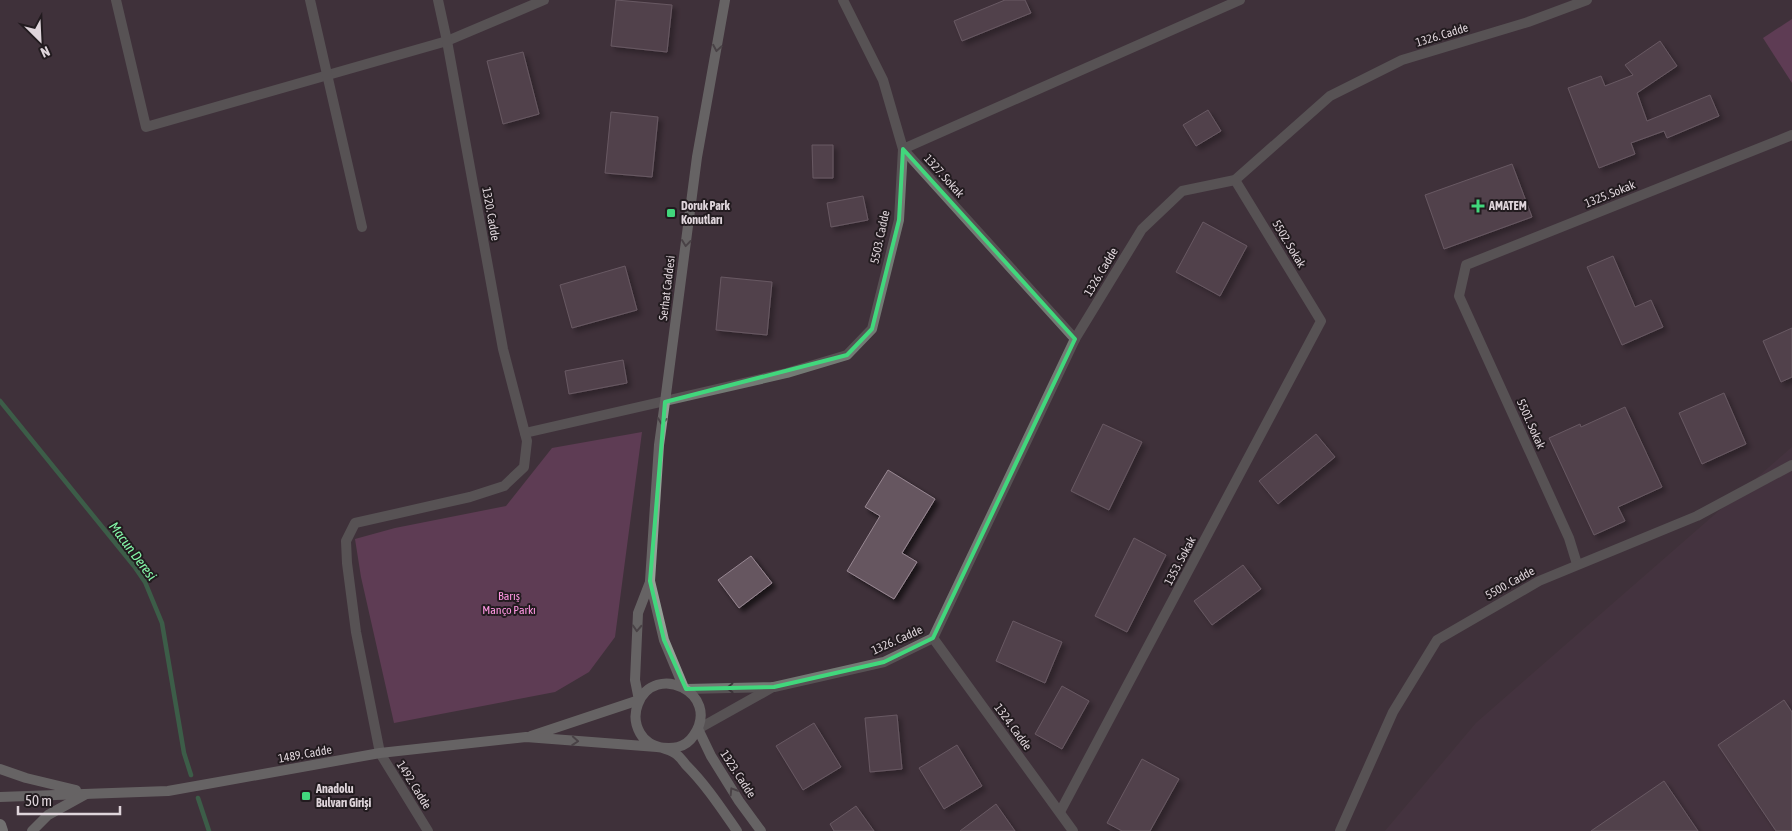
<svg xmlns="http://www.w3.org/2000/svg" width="1792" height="831" font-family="'Asap Condensed',sans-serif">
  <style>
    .built { fill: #4b3745 }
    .green { fill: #834a73 }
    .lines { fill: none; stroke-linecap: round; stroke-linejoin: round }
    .stream { stroke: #399359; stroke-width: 4.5 }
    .building { fill: #665761; stroke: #998893; filter: url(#shadow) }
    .minor { stroke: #737a74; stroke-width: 10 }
    .tertiary { stroke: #737a74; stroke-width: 10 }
    .secondary { stroke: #95a097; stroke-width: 10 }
    .primary { stroke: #afbdb2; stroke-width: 12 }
    .oneway { stroke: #565755 }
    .oneway2 { stroke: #3a3839 }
    .marked { fill: none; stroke: #41d77c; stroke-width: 4; stroke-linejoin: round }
    .poi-dot { fill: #41d77c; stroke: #221b1f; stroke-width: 2 }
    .labels { text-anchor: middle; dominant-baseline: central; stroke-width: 4; stroke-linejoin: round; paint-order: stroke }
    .street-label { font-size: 12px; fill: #dfd5db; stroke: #221b1f }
    .poi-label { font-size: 12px; font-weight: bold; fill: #dfd5db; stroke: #221b1f; text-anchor: start }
    .park-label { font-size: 12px; fill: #fe96e1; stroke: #221b1f }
    .water-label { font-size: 14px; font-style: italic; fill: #85f9a9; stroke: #221b1f }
  </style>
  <defs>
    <filter id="shadow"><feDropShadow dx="4" dy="4" stdDeviation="2.5" flood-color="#0009"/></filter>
  </defs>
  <rect width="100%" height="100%" fill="#3f313a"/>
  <!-- built -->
  <path class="built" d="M 1792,447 L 1792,831 L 1385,831 L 1476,723 Z"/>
  <!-- green -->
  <g class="green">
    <path d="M 1792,19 L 1792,83 L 1763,38 Z"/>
    <path d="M 642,432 L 615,637 L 589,672 L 555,692 L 394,723 L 361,577 L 355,539 L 395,528 L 506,506 L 552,448 Z"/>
  </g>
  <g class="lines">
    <!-- stream -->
    <g class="stream">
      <path d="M 0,401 L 134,566 L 145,582 L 162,623 L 184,753 L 191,775"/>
      <path d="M 198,798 L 209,831"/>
    </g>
  </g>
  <!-- building -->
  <g class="building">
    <path d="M 616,0 L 672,5 L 667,52 L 611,46 Z"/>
    <path d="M 1005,0 L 1025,0 L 1031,13 L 962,41 L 954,21 Z"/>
    <path d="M 1660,41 L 1677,66 L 1637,93 L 1647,121 L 1710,95 L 1719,116 L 1667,138 L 1664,131 L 1631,143 L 1635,154 L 1599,168 L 1568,88 L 1601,76 L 1605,86 L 1633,75 L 1625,65 Z"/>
    <path d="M 523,52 L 539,114 L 503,124 L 487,61 Z"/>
    <path d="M 1208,110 L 1221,131 L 1196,146 L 1183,125 Z"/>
    <path d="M 611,112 L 658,117 L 652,177 L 605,173 Z"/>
    <path d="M 812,145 L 833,145 L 833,178 L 813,178 Z"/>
    <path d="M 1512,164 L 1532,217 L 1444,249 L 1425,195 Z"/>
    <path d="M 863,196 L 868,220 L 831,227 L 827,203 Z"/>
    <path d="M 1203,222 L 1247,246 L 1220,296 L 1176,272 Z"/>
    <path d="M 1613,256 L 1635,307 L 1651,300 L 1663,327 L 1622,345 L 1587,267 Z"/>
    <path d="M 625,266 L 637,310 L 572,328 L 560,285 Z"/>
    <path d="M 721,277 L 772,282 L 767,335 L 716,330 Z"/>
    <path d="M 1792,328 L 1792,377 L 1781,382 L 1763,341 Z"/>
    <path d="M 623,360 L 627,383 L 569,394 L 565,371 Z"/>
    <path d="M 1724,393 L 1746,444 L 1702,464 L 1679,413 Z"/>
    <path d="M 1625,407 L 1662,487 L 1618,507 L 1625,521 L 1594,535 L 1549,438 L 1580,424 L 1581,427 Z"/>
    <path d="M 1103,424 L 1142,442 L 1109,510 L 1071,491 Z"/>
    <path d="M 1316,434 L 1335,457 L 1278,504 L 1259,481 Z"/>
    <path d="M 888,470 L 935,499 L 902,553 L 917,562 L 894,599 L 847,571 L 880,516 L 865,507 Z"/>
    <path d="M 1134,538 L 1166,555 L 1127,632 L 1095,616 Z"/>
    <path d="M 751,556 L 772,583 L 739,608 L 718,580 Z"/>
    <path d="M 1243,565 L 1261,589 L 1212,625 L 1194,601 Z"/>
    <path d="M 1013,621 L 1062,642 L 1045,683 L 996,661 Z"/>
    <path d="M 1062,686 L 1089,701 L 1062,749 L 1035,734 Z"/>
    <path d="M 1784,700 L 1792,712 L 1792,831 L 1776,831 L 1718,745 Z"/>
    <path d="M 897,715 L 902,769 L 870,772 L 865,718 Z"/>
    <path d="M 814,723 L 841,767 L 803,790 L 776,746 Z"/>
    <path d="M 957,745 L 982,786 L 944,809 L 919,768 Z"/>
    <path d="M 1142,759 L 1179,779 L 1150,831 L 1122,831 L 1107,823 Z"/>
    <path d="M 1664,781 L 1698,831 L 1591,831 Z"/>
    <path d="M 996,804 L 1015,831 L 960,831 Z"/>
    <path d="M 856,806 L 874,831 L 834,831 L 830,824 Z"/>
  </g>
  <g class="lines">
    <!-- minor -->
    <g class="minor">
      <path d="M 116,0 L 146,127 L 447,41"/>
      <path d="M 310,0 L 362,227"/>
      <path d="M 843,0 L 883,80 L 903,149 L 1075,339"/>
      <path d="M 903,149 L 1240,0"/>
      <path d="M 525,433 L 787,373 L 847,355 L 872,329 L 899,220 L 903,149"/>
      <path d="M 1577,564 L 1569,538 L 1459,296 L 1466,265 L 1792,135"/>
      <path d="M 933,638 L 1073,831"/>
      <path d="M 686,689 L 774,687 L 884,662 L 933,638 L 1075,339 L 1142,229 L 1182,191 L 1235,180 L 1330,96 L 1402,60 L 1528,22 L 1587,0"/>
      <path d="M 698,729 L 773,687"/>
      <path d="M 1060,812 L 1321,321 L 1235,180"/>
      <path d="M 1340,831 L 1393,712 L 1437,640 L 1539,581 L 1697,516 L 1792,465"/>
    </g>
    <!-- tertiary -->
    <g class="tertiary">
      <path d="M 447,41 L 544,0"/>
      <path d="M 428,831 L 380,753 L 356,632 L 347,563 L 346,541 L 355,523 L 470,497 L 504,486 L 524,467 L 527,441 L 503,349 L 447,41 L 438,0"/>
    </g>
    <!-- secondary -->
    <g class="secondary">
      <path d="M 684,688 L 664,640 L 650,581 L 659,445 L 665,402 L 697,157 L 725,0"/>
      <path d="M 639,700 L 635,680 L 638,613 L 650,582"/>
      <path d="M 698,729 L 711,756 L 739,801 L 761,831"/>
      <path d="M 531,736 L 639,700"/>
      <path d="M 0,769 L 26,778 L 76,790"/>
      <path d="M 0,797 L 168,791 L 380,753 L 526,737 L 657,747 C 672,749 685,749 694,735 C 722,693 654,661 638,704 C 634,714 635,724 640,733 C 649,749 663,745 676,754 C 679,756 683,761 686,765 C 706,785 721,808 737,831"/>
      <path d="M 32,831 L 48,815 L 86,794"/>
    </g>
    <!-- primary -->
    <path class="primary" d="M 0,825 L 2,831"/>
  </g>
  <!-- one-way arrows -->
  <defs><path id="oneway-chevron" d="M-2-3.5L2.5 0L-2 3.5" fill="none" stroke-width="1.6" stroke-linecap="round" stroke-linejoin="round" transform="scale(1.25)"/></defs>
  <g class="oneway">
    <use href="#oneway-chevron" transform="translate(717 48) rotate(100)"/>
    <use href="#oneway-chevron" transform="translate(686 243) rotate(97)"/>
    <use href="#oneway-chevron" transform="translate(662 421) rotate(97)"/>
    <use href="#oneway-chevron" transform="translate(637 628) rotate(93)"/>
    <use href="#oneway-chevron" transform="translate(575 741) rotate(4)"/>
    <use href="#oneway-chevron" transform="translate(733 791) rotate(-122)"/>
  </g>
  <use class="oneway2" href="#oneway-chevron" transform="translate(730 688) rotate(179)"/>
  <!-- marked area -->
  <path d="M0 0H1792V831H0ZM 903,149 L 1075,339 L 933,638 L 884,662 L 774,687 L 686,689 L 664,640 L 650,581 L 665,402 L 847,355 L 872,329 L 899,220 Z" fill="#3f313a" fill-opacity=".55" fill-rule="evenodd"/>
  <path class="marked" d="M 903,149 L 1075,339 L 933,638 L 884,662 L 774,687 L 686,689 L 664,640 L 650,581 L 665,402 L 847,355 L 872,329 L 899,220 Z"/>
  <!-- markers -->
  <g class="poi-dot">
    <path d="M1475.5 198.5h5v5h5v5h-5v5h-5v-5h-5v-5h5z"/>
    <rect x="666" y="208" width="10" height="10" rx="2.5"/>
    <rect x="301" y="791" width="10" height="10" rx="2.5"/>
  </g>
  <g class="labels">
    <!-- street labels -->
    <g class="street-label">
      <text transform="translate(1442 35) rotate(-17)">1326. Cadde</text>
      <text transform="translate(944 176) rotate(48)">1327. Sokak</text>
      <text transform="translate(1610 194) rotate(-22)">1325. Sokak</text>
      <text transform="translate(491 214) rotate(80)">1320. Cadde</text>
      <text transform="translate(880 237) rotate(-78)">5503. Cadde</text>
      <text transform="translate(1289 244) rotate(59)">5502. Sokak</text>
      <text transform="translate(1101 272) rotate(-59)">1326. Cadde</text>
      <text transform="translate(667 288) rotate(-83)">Serhat Caddesi</text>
      <text transform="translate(1531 424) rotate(66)">5501. Sokak</text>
      <text transform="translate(1180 561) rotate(-62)">1353. Sokak</text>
      <text transform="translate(1510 583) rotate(-29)">5500. Cadde</text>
      <text transform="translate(897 640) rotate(-24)">1326. Cadde</text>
      <text transform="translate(1013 727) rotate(54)">1324. Cadde</text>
      <text transform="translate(305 754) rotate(-10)">1489. Cadde</text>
      <text transform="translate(738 774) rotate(57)">1323. Cadde</text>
      <text transform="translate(414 785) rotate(58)">1492. Cadde</text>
    </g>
    <!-- poi labels -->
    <g class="poi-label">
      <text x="681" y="206">Doruk Park<tspan x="681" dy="14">Konutları</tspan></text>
      <text x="1489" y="206">AMATEM</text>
      <text x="316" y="789">Anadolu<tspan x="316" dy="14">Bulvarı Girişi</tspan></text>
    </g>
    <!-- park labels -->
    <g class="park-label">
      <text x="509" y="596">Barış<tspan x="509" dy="14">Manço Parkı</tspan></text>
    </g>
    <!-- water labels -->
    <g class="water-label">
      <text transform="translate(133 551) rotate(53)">Macun Deresi</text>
    </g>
  </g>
  <!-- north arrow -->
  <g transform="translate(40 40) rotate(156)" stroke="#221b1f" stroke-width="4" paint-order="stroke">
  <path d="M0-4L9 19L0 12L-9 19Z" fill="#dfd5db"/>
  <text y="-8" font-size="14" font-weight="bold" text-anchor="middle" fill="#dfd5db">N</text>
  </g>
  <!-- scale -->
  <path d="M18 806v8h102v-8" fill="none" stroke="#dfd5db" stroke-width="2.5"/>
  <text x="25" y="806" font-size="15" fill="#dfd5db" stroke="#221b1f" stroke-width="4" paint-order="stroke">50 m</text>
</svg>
